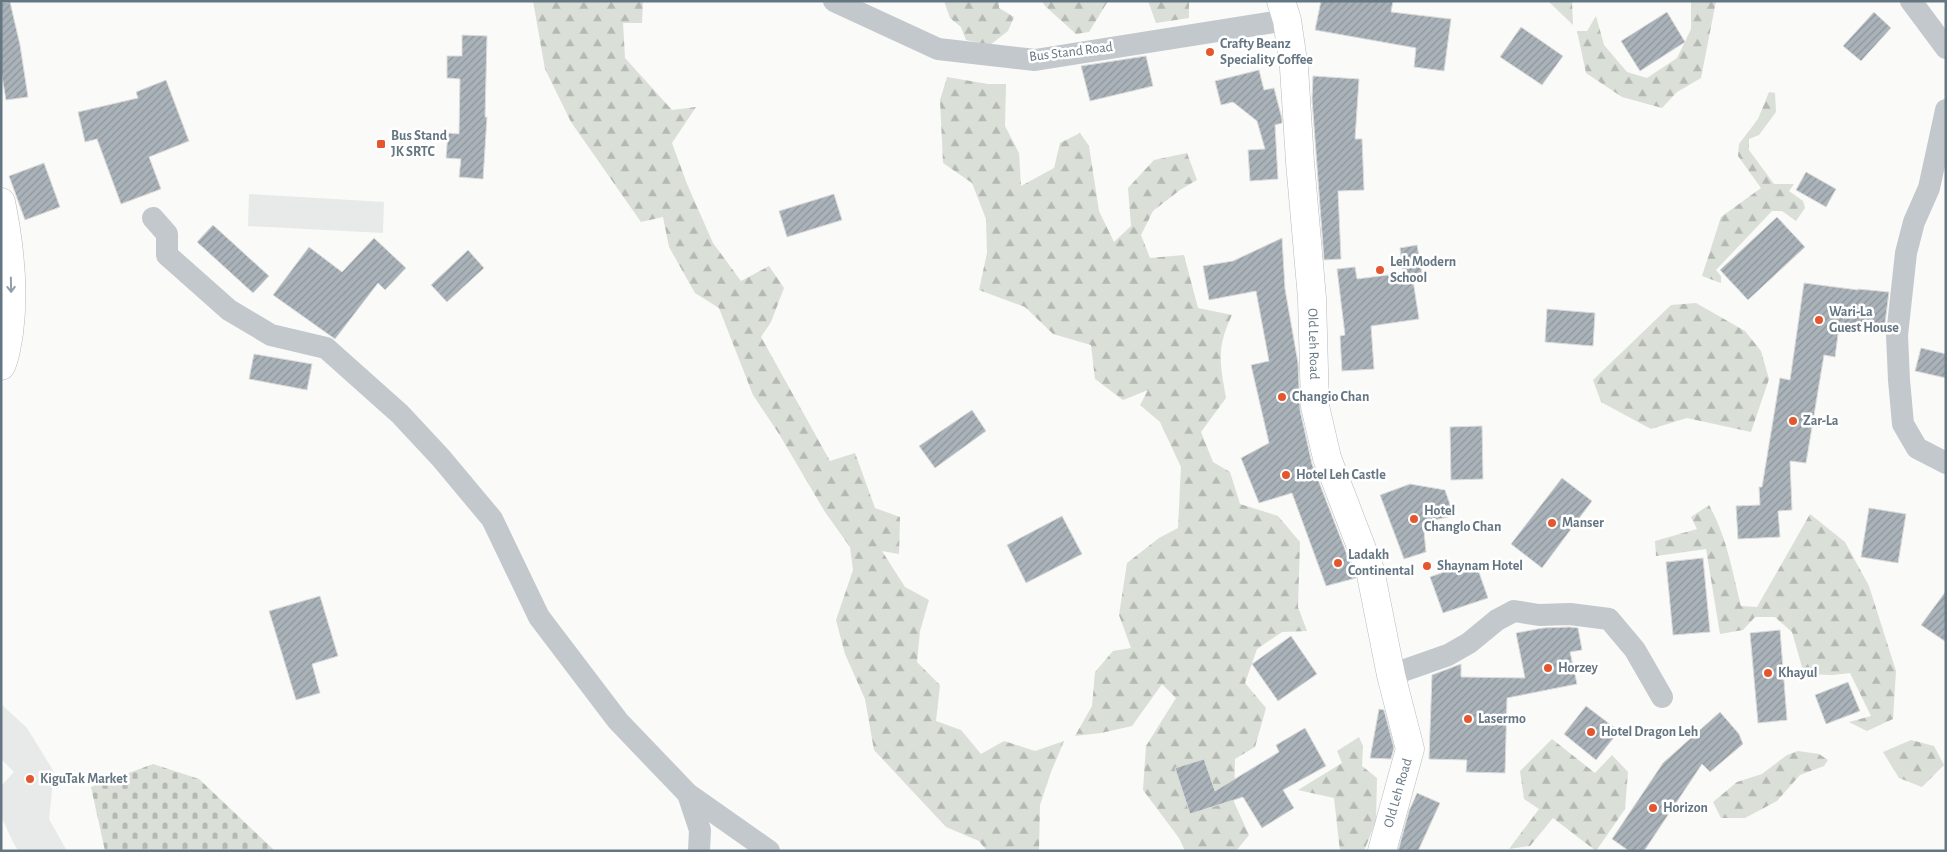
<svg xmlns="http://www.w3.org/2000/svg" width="1947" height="852" font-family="'Alegreya Sans',sans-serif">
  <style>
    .built { fill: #e8e9e9 }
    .forest { fill: url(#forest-firs) }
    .cemetery { fill: url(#cemetery-stones) }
    .building { fill: url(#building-hatch); stroke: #dcdcda }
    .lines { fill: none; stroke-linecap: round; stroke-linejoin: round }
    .secondary-casing { stroke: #b3babf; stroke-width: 29 }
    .primary-casing { stroke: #b5babe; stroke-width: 29 }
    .street { stroke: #c3c8cc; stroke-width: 22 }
    .secondary { stroke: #fff; stroke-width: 28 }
    .primary { stroke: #fff; stroke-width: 28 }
    .oneway { stroke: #939fa8 }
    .poi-dot { fill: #e4572e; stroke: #fff; stroke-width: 2 }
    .labels { text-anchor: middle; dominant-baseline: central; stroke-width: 5; stroke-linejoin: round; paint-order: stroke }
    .poi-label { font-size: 14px; font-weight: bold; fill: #657683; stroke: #fff; text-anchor: start }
    .street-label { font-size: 14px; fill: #657683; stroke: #fff }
  </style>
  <defs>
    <pattern id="forest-firs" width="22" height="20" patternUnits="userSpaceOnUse" patternTransform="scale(1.25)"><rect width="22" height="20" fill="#dadfd7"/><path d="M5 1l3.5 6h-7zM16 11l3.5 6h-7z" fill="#b4b9b4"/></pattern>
    <pattern id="cemetery-stones" width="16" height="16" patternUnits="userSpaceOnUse" patternTransform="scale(1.25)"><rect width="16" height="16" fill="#dadfd7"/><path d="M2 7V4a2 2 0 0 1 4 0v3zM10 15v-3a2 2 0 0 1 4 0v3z" fill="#b4b9b4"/></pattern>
    <pattern id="building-hatch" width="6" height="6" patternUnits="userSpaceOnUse" patternTransform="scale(1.25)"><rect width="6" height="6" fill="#aab3b9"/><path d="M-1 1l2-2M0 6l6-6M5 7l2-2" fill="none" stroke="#8e969c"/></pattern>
  </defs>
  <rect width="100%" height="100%" fill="#fafaf8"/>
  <!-- built -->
  <g class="built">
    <path d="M 249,194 L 384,202 L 383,233 L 248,226 Z"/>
    <path d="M 1,704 L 27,728 L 54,772 L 49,819 L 67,851 L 18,851 L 12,840 L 1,816 L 1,786 L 14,772 L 1,759 Z"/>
  </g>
  <!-- forest -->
  <g class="forest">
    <path d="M 533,1 L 643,1 L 642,23 L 623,23 L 625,58 L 672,110 L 696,107 L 672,143 L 687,184 L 713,243 L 741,281 L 769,266 L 784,288 L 771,322 L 761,337 L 830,461 L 855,453 L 875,508 L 900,517 L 899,554 L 882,551 L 905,587 L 929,600 L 920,631 L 917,662 L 940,685 L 936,721 L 961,730 L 981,754 L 1004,741 L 1035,751 L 1064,741 L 1051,772 L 1040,805 L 1039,851 L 987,851 L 979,841 L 946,827 L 874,750 L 865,699 L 845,654 L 836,620 L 853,570 L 850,547 L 825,512 L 779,434 L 753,395 L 719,308 L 695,293 L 669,247 L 663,217 L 641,222 L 571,122 L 545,69 Z"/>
    <path d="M 944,1 L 999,1 L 999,8 L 1014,17 L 1008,31 L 990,45 L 966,40 L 961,27 L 950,18 Z"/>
    <path d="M 1042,1 L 1108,1 L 1089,32 L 1076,34 L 1045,6 Z"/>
    <path d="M 1148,1 L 1189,1 L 1189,18 L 1156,23 Z"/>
    <path d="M 1548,1 L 1572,1 L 1573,25 Z"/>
    <path d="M 1691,1 L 1716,1 L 1701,78 L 1677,92 L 1662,108 L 1622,97 L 1586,73 L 1577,31 L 1587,31 L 1596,16 L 1604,45 L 1627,72 L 1647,78 L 1677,58 L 1691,29 Z"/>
    <path d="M 947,77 L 988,84 L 1006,84 L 1005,126 L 1019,153 L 1021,186 L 1054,168 L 1060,143 L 1080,133 L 1089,146 L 1099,211 L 1114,242 L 1131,226 L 1128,188 L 1154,160 L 1187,153 L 1197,180 L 1180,190 L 1153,211 L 1141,235 L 1150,258 L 1184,255 L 1198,308 L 1232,315 C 1216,348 1220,363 1226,398 L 1201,432 L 1213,462 L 1230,472 L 1240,504 L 1278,516 L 1300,542 L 1298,607 L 1307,631 L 1282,632 L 1257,649 L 1245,683 L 1266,708 L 1255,747 L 1235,759 L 1234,802 L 1249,835 L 1236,851 L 1185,851 L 1179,838 L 1143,790 L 1146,746 L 1176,698 L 1162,684 L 1132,726 L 1101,733 L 1075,736 L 1092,706 L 1095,672 L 1113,651 L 1131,648 L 1119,615 L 1127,563 L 1159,538 L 1178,528 L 1181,467 L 1160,422 L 1140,405 L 1148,390 L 1123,400 L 1095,379 L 1091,345 L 1053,334 L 1025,307 L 979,290 L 987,253 L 986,219 L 972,183 L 943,163 L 940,100 Z"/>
    <path d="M 1769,92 L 1775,93 L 1776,112 L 1759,135 L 1749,139 L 1749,150 L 1774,184 L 1794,184 L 1789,191 L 1803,201 L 1805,208 L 1796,221 L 1782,211 L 1772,211 L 1716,270 L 1721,276 L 1721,283 L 1702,276 L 1721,217 L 1761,188 L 1738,156 L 1739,144 L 1758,119 Z"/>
    <path d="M 1696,303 L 1745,331 L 1761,351 L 1769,379 L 1751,432 L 1687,418 L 1651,429 L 1601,402 L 1593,380 L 1671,305 Z"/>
    <path d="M 1709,505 C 1727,537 1732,571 1741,606 L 1757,607 L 1810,514 L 1845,542 L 1869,586 L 1896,671 L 1893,719 L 1867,731 L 1849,722 L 1871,716 L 1850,673 L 1833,675 L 1804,674 L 1792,632 L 1775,617 L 1755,617 L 1743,630 L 1720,634 L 1706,549 L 1656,556 L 1655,541 L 1697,529 L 1691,517 Z"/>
    <path d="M 1359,737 L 1363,746 L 1362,766 L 1377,778 L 1376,821 L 1364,851 L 1340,851 L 1334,798 L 1298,790 L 1342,763 L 1337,751 Z"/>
    <path d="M 1552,739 L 1595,773 L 1612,755 L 1628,772 L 1625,809 L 1596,851 L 1553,818 L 1530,846 L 1509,849 L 1539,809 L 1524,799 L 1520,771 Z"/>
    <path d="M 1911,740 L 1934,746 L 1944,765 L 1922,787 L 1899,778 L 1883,752 Z"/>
    <path d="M 1798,751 L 1819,754 L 1828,760 L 1824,766 L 1800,775 L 1777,801 L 1745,818 L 1721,818 L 1713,802 L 1737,782 L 1762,774 L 1787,755 Z"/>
  </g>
  <!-- cemetery -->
  <path class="cemetery" d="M 153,764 L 199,779 L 275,851 L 105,851 L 91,787 Z"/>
  <!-- building -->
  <g class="building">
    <path d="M 1321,1 L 1393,1 L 1391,12 L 1451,19 L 1444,71 L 1414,67 L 1416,48 L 1315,30 Z"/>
    <path d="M 10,2 L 20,45 L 28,97 L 6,100 L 1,70 L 1,3 Z"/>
    <path d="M 1667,12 L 1685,42 L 1640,71 L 1621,41 Z"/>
    <path d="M 1874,12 L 1891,28 L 1861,61 L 1843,46 Z"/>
    <path d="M 1521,27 L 1563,56 L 1542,85 L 1500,57 Z"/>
    <path d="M 462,35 L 487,36 L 485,117 L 487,117 L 483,179 L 459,177 L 461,159 L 446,158 L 448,133 L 459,134 L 460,79 L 447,78 L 447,56 L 462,56 Z"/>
    <path d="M 1146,56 L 1153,86 L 1090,101 L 1081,66 Z"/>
    <path d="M 1259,70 L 1264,90 L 1274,88 L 1282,119 L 1282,123 L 1275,125 L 1278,179 L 1250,181 L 1248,150 L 1265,149 L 1257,121 L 1233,102 L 1221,105 L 1215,81 Z"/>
    <path d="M 1313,76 L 1359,79 L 1355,139 L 1362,139 L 1364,190 L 1338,191 L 1341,259 L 1324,260 L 1312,99 Z"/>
    <path d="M 166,80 L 189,141 L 149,157 L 161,189 L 121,204 L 97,139 L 85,142 L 78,112 L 138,98 L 136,92 Z"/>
    <path d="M 44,163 L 60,207 L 25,220 L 9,176 Z"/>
    <path d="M 1806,172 L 1836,189 L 1826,207 L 1796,190 Z"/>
    <path d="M 834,194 L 842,220 L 787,237 L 779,211 Z"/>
    <path d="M 1777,217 L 1805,247 L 1748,300 L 1720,270 Z"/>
    <path d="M 213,225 L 269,276 L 253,293 L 197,242 Z"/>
    <path d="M 374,238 L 406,268 L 385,290 L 378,283 L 335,339 L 273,295 L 309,247 L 342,272 Z"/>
    <path d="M 1282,238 L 1285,289 L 1298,363 L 1300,410 L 1312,464 L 1356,578 L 1326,586 L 1292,493 L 1259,503 L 1241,458 L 1269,443 L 1251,365 L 1269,361 L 1256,291 L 1209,300 L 1203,266 L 1233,261 Z"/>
    <path d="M 1417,245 L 1422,273 L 1412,274 L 1419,319 L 1371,326 L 1374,369 L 1342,371 L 1340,336 L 1345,335 L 1337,269 L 1355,267 L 1357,279 L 1403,273 L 1400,248 Z"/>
    <path d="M 468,250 L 484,268 L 447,302 L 431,285 Z"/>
    <path d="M 1804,283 L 1858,290 L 1858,289 L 1889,292 L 1884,331 L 1839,327 L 1835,357 L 1824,355 L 1806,463 L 1790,461 L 1792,510 L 1778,511 L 1780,537 L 1738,539 L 1736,506 L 1760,505 L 1759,487 L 1762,487 L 1780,378 L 1790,380 Z"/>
    <path d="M 1547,309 L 1595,313 L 1593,346 L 1545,342 Z"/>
    <path d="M 1921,348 L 1946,354 L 1946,378 L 1915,371 Z"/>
    <path d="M 254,354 L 312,364 L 307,390 L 249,379 Z"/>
    <path d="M 972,410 L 986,431 L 935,468 L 919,446 Z"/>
    <path d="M 1482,426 L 1483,479 L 1451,480 L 1450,427 Z"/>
    <path d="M 1562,478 L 1592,501 L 1542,568 L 1511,544 Z"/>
    <path d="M 1410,484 L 1445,490 L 1454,516 L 1423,522 L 1426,552 L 1404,559 L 1380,495 Z"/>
    <path d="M 1869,508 L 1906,514 L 1898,563 L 1861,557 Z"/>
    <path d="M 1062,516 L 1082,554 L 1026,583 L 1007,545 Z"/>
    <path d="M 1703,558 L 1710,632 L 1673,635 L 1666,562 Z"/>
    <path d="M 1475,561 L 1488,598 L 1443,613 L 1430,577 Z"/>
    <path d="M 1946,591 L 1946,642 L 1921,625 Z"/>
    <path d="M 320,596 L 338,656 L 312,664 L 320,693 L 296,700 L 269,611 Z"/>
    <path d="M 1569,627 L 1578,628 L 1582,650 L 1570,652 L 1577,684 L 1507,698 L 1505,773 L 1466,772 L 1467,760 L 1429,759 L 1432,675 L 1461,664 L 1461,677 L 1525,678 L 1516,633 L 1543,628 Z"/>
    <path d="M 1780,630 L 1787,720 L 1758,723 L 1750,633 Z"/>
    <path d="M 1291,636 L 1317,674 L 1278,701 L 1252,664 Z"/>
    <path d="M 1848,682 L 1860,711 L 1826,724 L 1815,695 Z"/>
    <path d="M 1586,706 L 1619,731 L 1596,760 L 1564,734 Z"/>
    <path d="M 1379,709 L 1384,710 L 1394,748 L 1391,759 L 1370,758 Z"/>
    <path d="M 1720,712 L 1739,734 L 1743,744 L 1710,772 L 1702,764 L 1644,851 L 1629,851 L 1612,839 L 1663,763 Z"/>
    <path d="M 1305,728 L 1326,766 L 1283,790 L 1294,808 L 1262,828 L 1243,797 L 1190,814 L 1175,768 L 1204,759 L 1215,791 L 1279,752 L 1276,745 Z"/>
    <path d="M 1417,793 L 1440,803 L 1418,851 L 1398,851 L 1409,811 Z"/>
  </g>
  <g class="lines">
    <!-- secondary casing -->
    <g class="secondary-casing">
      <g id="secondary">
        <path id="s1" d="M 1281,1 L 1287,20 L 1294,68 L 1300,162 L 1312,298 L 1315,406 L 1327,458 L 1370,570 L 1391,675 L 1410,749 L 1382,851"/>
      </g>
    </g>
    <!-- primary casing -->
    <g class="primary-casing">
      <path id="primary" d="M 1,202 C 10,246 15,289 9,333 C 7,344 6,356 1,366"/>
    </g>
    <!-- street -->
    <g class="street">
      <path d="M 834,1 L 938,49 L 1035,60 L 1287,20"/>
      <path d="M 1911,1 L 1946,48"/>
      <path d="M 1946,110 L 1929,188 L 1914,222 L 1906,253 L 1897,335 L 1899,380 L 1903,424 L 1917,448 L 1946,463"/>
      <path d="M 153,218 L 167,234 L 167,255 L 229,310 L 271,335 L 326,348 L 400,414 L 441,458 L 492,519 L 539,617 L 618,721 L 688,794 L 700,830 L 699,851"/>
      <path d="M 1391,675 L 1448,655 L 1469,643 L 1497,620 L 1514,611 L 1539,615 L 1570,614 L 1609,619 L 1635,650 L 1662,697"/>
      <path d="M 688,794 L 769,851"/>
    </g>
    <!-- secondary -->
    <use href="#secondary" class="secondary"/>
    <!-- primary -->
    <use href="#primary" class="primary"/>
  </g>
  <!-- one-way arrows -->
  <defs><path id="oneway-shaft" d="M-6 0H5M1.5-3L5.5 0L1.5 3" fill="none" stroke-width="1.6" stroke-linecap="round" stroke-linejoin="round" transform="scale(1.25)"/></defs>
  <use class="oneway" href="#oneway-shaft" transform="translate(11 285) rotate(89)"/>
  <!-- markers -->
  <g class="poi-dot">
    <circle cx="1210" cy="52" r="5"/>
    <rect x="376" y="139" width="10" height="10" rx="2.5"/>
    <circle cx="1380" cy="270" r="5"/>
    <circle cx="1819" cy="320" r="5"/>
    <circle cx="1282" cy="397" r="5"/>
    <circle cx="1793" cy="421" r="5"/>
    <circle cx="1286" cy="475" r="5"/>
    <circle cx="1414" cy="519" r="5"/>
    <circle cx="1552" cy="523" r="5"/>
    <circle cx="1338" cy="563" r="5"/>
    <circle cx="1427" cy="566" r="5"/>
    <circle cx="1548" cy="668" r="5"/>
    <circle cx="1768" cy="673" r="5"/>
    <circle cx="1468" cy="719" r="5"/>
    <circle cx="1591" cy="732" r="5"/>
    <circle cx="30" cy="779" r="5"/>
    <circle cx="1653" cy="808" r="5"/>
  </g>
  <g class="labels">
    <!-- poi labels -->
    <g class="poi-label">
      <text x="1220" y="44">Crafty Beanz<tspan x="1220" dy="16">Speciality Coffee</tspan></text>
      <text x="391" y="136">Bus Stand<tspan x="391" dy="16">JK SRTC</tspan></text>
      <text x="1390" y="262">Leh Modern<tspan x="1390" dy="16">School</tspan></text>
      <text x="1829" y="312">Wari-La<tspan x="1829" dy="16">Guest House</tspan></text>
      <text x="1292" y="397">Changio Chan</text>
      <text x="1803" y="421">Zar-La</text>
      <text x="1296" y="475">Hotel Leh Castle</text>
      <text x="1424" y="511">Hotel<tspan x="1424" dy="16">Changlo Chan</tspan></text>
      <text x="1562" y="523">Manser</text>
      <text x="1348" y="555">Ladakh<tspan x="1348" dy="16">Continental</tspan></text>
      <text x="1437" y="566">Shaynam Hotel</text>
      <text x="1558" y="668">Horzey</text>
      <text x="1778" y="673">Khayul</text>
      <text x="1478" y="719">Lasermo</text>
      <text x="1601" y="732">Hotel Dragon Leh</text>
      <text x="40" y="779">KiguTak Market</text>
      <text x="1663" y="808">Horizon</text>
    </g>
    <!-- street labels -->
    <g class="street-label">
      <text transform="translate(1071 52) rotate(-7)">Bus Stand Road</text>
      <text stroke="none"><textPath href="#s1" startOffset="345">Old Leh Road</textPath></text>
      <text transform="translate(1398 793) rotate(-74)">Old Leh Road</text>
    </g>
  </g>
  <!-- border -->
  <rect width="1947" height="852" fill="none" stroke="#657683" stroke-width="5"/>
</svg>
